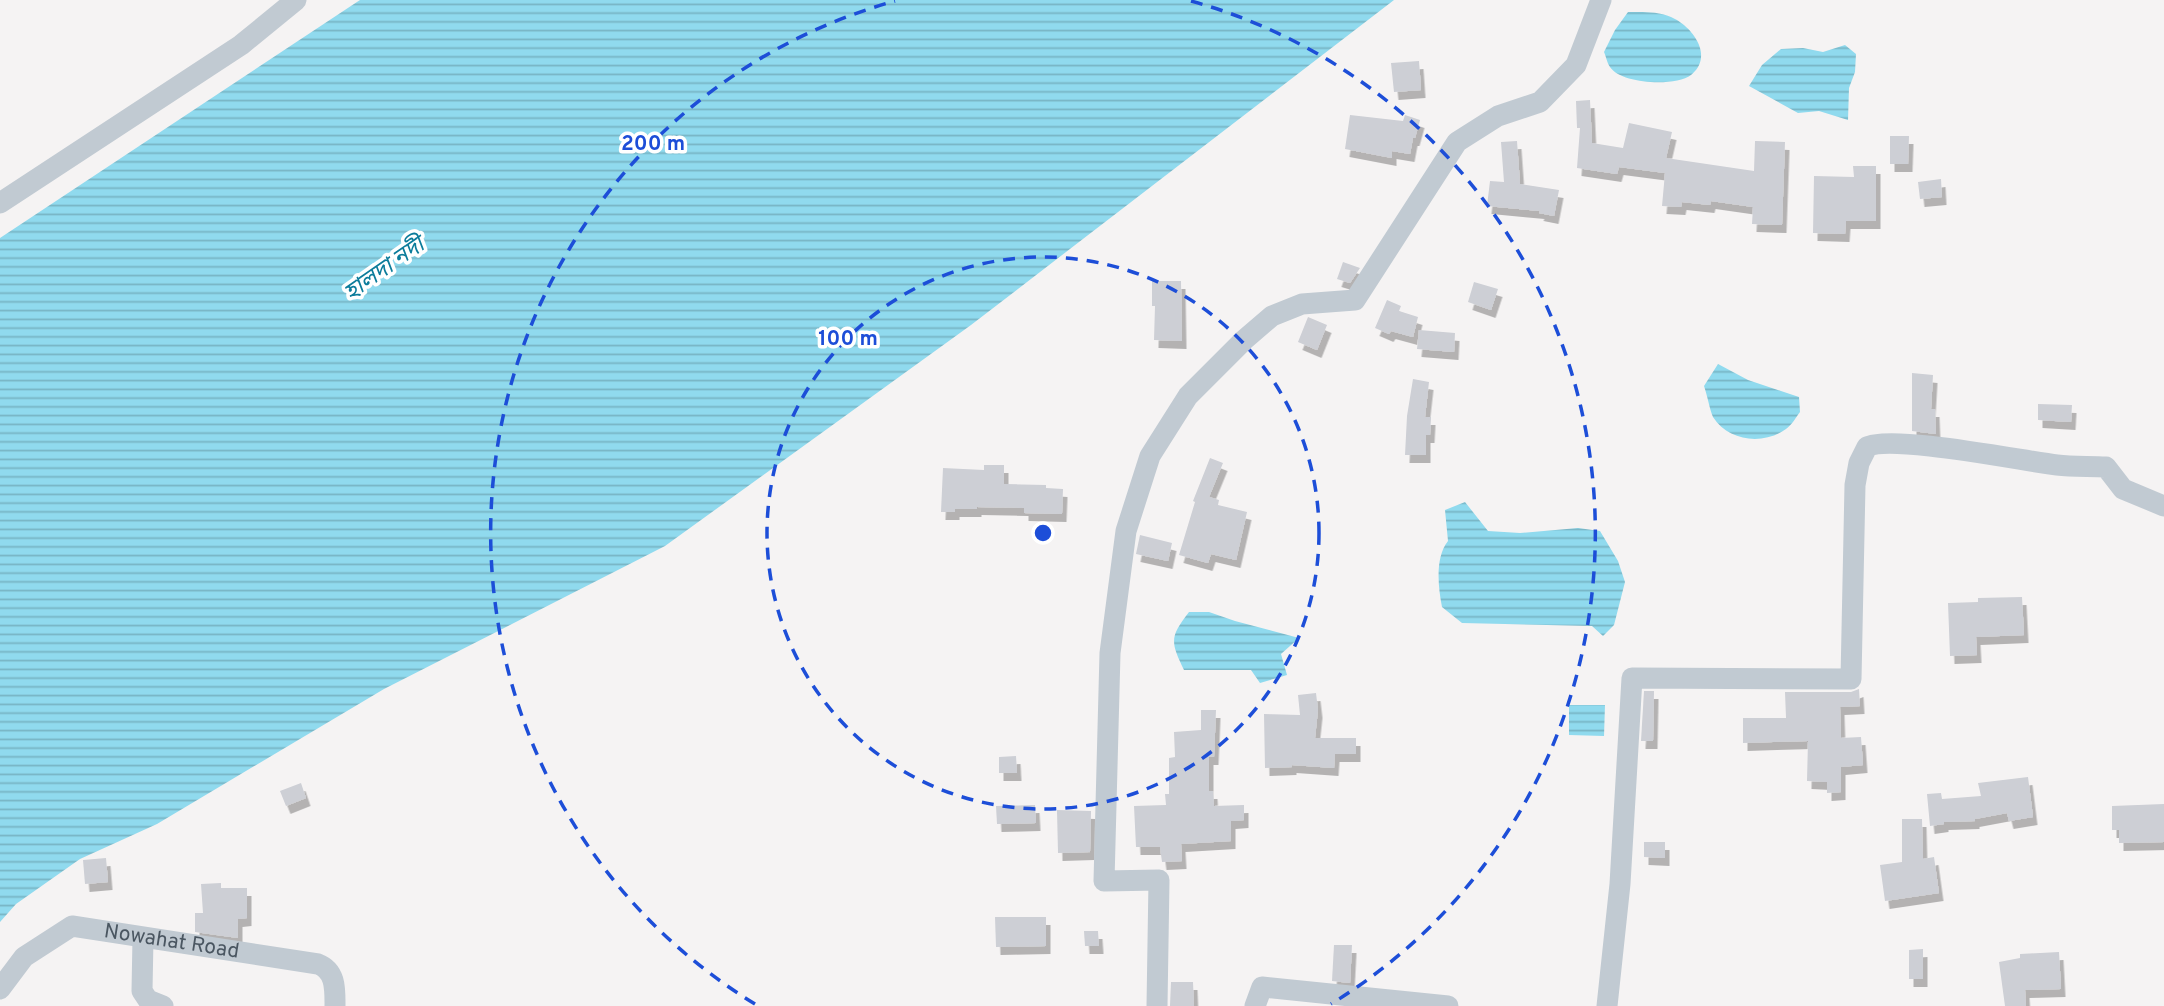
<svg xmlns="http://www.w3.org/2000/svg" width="2164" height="1006" font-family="Overpass,'Noto Sans Bengali',sans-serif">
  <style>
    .water { fill: url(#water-rules) }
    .building { fill: #cdcfd5; filter: url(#shadow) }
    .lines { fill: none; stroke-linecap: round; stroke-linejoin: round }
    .minor { stroke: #c1cad2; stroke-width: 21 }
    .ring { fill: none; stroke: #1d4ed8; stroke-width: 3.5; stroke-dasharray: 12 9 }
    .labels { text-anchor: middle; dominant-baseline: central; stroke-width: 7; stroke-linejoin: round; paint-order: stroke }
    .street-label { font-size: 21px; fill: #4a5661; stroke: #fff }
    .water-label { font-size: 23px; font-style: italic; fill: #0c7c9b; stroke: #fff }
    .centre { fill: #1d4ed8; stroke: #fff; stroke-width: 3.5 }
    .ring-label { font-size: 21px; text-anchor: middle; font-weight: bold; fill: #1d4ed8; stroke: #fff; stroke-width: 7; stroke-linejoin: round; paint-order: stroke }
  </style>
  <defs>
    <pattern id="water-rules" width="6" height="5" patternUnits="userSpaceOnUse" patternTransform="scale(1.75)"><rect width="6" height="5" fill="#90daee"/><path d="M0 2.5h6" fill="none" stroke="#78b4c4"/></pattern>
    <filter id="shadow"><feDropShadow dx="4.5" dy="8" stdDeviation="0" flood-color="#0004"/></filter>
  </defs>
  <rect width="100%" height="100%" fill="#f5f3f3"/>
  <!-- water -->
  <g class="water">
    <path d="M 360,0 L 1394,0 L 971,325 L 665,546 L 384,689 L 157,824 L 80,859 L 16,904 L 0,922 L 0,238 Z"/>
    <path d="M 1628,12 C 1642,12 1657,11 1671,17 C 1692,26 1715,56 1691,75 C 1675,87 1621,84 1610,67 C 1607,63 1606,56 1604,52 L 1615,30 Z"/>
    <path d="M 1845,45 L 1856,54 L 1855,72 L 1849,88 L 1848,120 L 1819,111 L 1798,113 L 1749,86 L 1762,65 L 1781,49 L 1803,48 L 1823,52 Z"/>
    <path d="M 1718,364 L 1748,380 L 1799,397 L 1800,412 C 1796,417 1792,425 1786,429 C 1764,445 1729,442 1713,417 C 1710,411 1707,394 1704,386 Z"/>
    <path d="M 1465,502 L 1488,531 L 1520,533 L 1578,528 L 1600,531 L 1618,561 L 1625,582 L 1614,625 L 1603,636 L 1592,626 L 1462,623 L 1442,607 C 1438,587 1435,557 1448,541 L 1445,510 Z"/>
    <path d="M 1189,612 L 1209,612 L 1235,621 L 1299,638 L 1281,654 L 1287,675 L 1260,683 L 1251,670 L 1184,670 C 1170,641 1170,637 1189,612 Z"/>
    <path d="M 1569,705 L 1605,705 L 1604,736 L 1569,735 Z"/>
  </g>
  <!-- building -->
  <g class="building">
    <path d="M 1419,61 L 1421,90 L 1394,92 L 1391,63 Z"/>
    <path d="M 1590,100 L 1592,143 L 1623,148 L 1629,123 L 1672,132 L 1666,158 L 1754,171 L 1755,141 L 1785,142 L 1782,225 L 1752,224 L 1753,207 L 1711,201 L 1710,205 L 1682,202 L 1681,207 L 1662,206 L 1665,173 L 1619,167 L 1617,174 L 1577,168 L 1580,128 L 1577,128 L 1576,101 Z"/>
    <path d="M 1350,115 L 1403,121 L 1405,115 L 1420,120 L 1415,138 L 1413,138 L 1410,154 L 1392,151 L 1392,158 L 1345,149 Z"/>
    <path d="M 1890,136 L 1909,136 L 1908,164 L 1890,164 Z"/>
    <path d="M 1517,141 L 1520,184 L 1559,190 L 1554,216 L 1539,213 L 1540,211 L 1487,206 L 1490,181 L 1504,182 L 1501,142 Z"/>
    <path d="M 1853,166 L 1876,166 L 1876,221 L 1846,221 L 1845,234 L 1813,233 L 1814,176 L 1854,177 Z"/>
    <path d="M 1941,179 L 1942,197 L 1920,199 L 1918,182 Z"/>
    <path d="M 1343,262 L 1360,268 L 1350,283 L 1337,279 Z"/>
    <path d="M 1152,281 L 1181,281 L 1182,341 L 1154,340 L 1155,306 L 1152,306 Z"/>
    <path d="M 1474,282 L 1498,289 L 1491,310 L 1468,302 Z"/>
    <path d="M 1387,300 L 1401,306 L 1399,311 L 1418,317 L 1413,337 L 1391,331 L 1389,334 L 1375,328 Z"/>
    <path d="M 1308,317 L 1327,325 L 1317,350 L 1298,342 Z"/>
    <path d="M 1419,330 L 1455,333 L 1454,352 L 1417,349 Z"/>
    <path d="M 1912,373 L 1933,375 L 1931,409 L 1935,409 L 1936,434 L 1912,431 Z"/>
    <path d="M 1413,379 L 1429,382 L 1425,417 L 1431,417 L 1430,435 L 1426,435 L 1426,455 L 1405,455 L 1407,416 Z"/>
    <path d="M 2038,404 L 2072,405 L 2071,422 L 2038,420 Z"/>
    <path d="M 1210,458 L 1223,463 L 1209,497 L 1219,500 L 1218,505 L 1247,512 L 1236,560 L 1211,554 L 1208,563 L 1179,555 L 1195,502 L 1193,501 Z"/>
    <path d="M 984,465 L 1004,465 L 1004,484 L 1046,485 L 1046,488 L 1063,489 L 1062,514 L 1024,513 L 1024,508 L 977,507 L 977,509 L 955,509 L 955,512 L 941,512 L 943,468 L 984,470 Z"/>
    <path d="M 1140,535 L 1172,543 L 1168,561 L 1136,554 Z"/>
    <path d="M 2022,597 L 2024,635 L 1976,637 L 1977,655 L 1950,656 L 1948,603 L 1978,602 L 1978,598 Z"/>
    <path d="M 1859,689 L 1860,706 L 1840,707 L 1841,738 L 1861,737 L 1863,765 L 1841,767 L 1841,792 L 1827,793 L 1827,782 L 1807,781 L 1808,741 L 1743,743 L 1743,718 L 1786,718 L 1785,692 L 1851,692 Z"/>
    <path d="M 1644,691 L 1654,691 L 1653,741 L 1641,741 Z"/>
    <path d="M 1316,693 L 1318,710 L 1315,738 L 1356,738 L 1356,754 L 1335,754 L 1334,768 L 1292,765 L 1292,767 L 1265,768 L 1264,714 L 1300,715 L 1298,695 Z"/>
    <path d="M 1201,710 L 1216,710 L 1214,757 L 1209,757 L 1209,791 L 1213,791 L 1214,806 L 1244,805 L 1244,820 L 1231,821 L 1231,841 L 1181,844 L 1182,861 L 1162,862 L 1160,847 L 1136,847 L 1134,806 L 1166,805 L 1165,794 L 1169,794 L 1169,758 L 1175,757 L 1174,732 L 1201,730 Z"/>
    <path d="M 1016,756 L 1017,773 L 999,773 L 999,757 Z"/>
    <path d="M 2028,777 L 2033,817 L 2009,821 L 2007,813 L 1975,819 L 1975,821 L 1944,822 L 1944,824 L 1930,826 L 1927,794 L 1941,793 L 1942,799 L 1981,796 L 1978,783 Z"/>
    <path d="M 301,783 L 306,798 L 286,806 L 280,791 Z"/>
    <path d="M 2164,804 L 2164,842 L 2119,843 L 2119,830 L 2112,830 L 2112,806 Z"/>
    <path d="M 1035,805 L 1036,823 L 997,824 L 996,806 Z"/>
    <path d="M 1057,810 L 1091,811 L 1090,852 L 1058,853 Z"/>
    <path d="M 1902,819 L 1922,819 L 1923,859 L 1934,857 L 1939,893 L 1885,901 L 1880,865 L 1902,862 Z"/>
    <path d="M 1644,842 L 1665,842 L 1665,858 L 1644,857 Z"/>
    <path d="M 106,858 L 108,882 L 85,884 L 83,860 Z"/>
    <path d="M 221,883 L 221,888 L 247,888 L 247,918 L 238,919 L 238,938 L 195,932 L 195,913 L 203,913 L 201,884 Z"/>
    <path d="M 995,917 L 1046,917 L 1046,946 L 996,947 Z"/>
    <path d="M 1084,931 L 1098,931 L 1099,946 L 1085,946 Z"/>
    <path d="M 1334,945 L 1352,945 L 1350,983 L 1332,981 Z"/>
    <path d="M 1923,949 L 1923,979 L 1909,979 L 1909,950 Z"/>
    <path d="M 2059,952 L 2061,989 L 2025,990 L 2026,1006 L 2005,1006 L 1999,962 L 2020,958 L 2020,954 Z"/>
    <path d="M 1171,982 L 1193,982 L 1194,1006 L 1170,1006 Z"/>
  </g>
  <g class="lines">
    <!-- minor -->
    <g class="minor">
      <path d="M 0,203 L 241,45 L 296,0"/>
      <path d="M 143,938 L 142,991 L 148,1000 L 163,1006"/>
      <path id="s1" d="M 0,989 L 24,957 L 72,926 L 318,964 C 336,971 335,989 335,1006"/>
      <path d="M 1157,1006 L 1159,880 L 1104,881 L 1110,653 L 1126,531 L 1150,456 L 1188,396 L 1244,340 L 1272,316 L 1302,304 L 1355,300 L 1457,142 L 1498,116 L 1540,102 L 1576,65 L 1601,0"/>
      <path d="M 1255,1006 L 1262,987 L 1448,1006"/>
      <path d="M 1607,1006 L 1620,884 L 1632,678 L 1851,679 L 1855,485 L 1859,463 L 1867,447 C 1890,434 2023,461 2057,465 C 2073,467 2090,466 2106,467 L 2123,489 L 2164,506"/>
    </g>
  </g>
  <!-- distance rings -->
  <g class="ring">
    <circle cx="1043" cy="533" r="276"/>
    <path d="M755 1004A552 552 0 0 1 895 1M1191 1A552 552 0 0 1 1331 1004"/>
  </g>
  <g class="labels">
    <!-- street labels -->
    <g class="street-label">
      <text stroke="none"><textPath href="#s1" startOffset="198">Nowahat Road</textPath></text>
    </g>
    <!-- water labels -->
    <g class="water-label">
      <text transform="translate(385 270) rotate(-35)">হালদা নদী</text>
    </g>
  </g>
  <circle cx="1043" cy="533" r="10" class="centre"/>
  <g class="ring-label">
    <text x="653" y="150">200 m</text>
    <text x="848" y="345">100 m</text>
  </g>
</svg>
